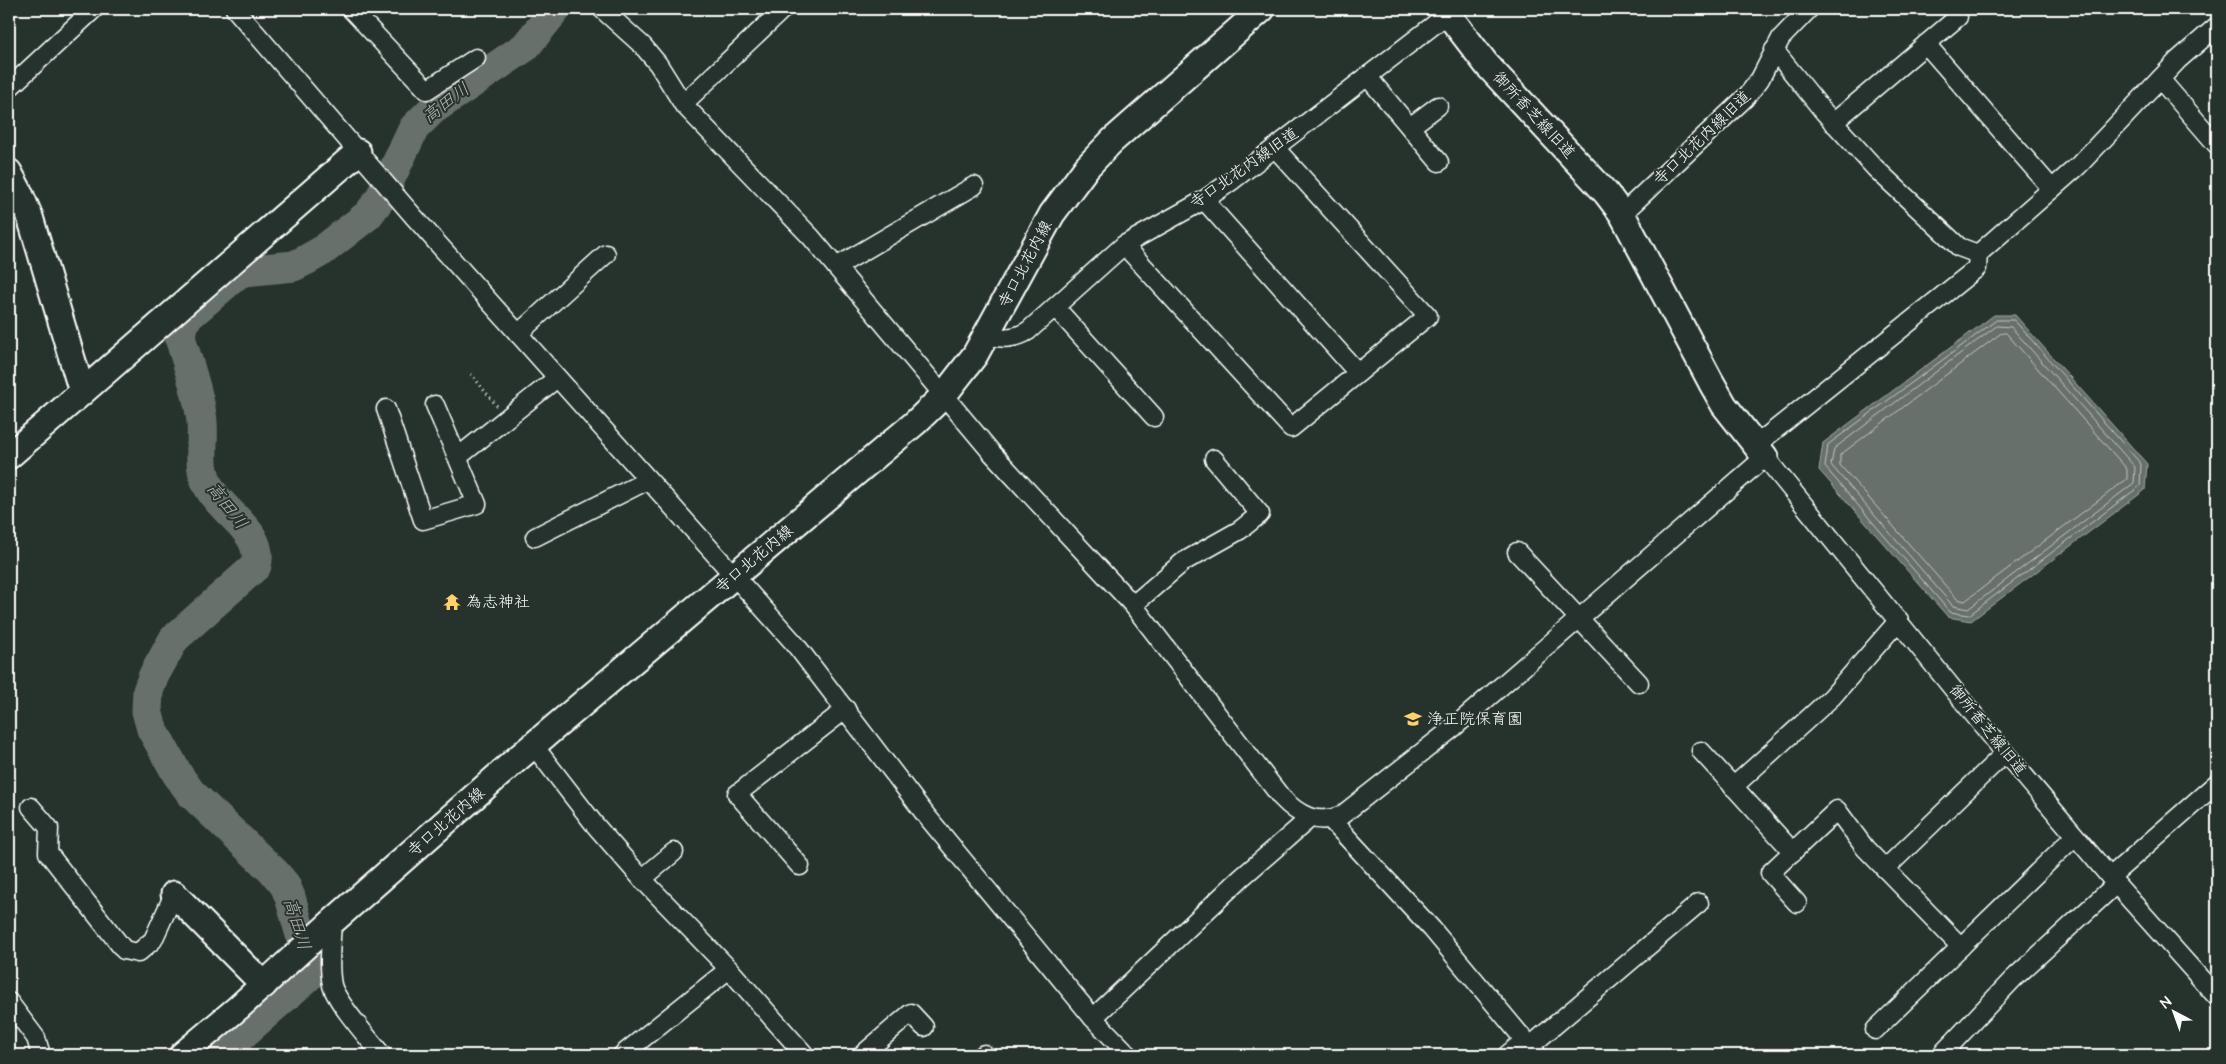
<svg xmlns="http://www.w3.org/2000/svg" width="2226" height="1064" font-family="'Architects Daughter','Klee One',sans-serif">
  <style>
    .water { fill: #67706c; stroke: #a4a9a7 }
    .lines { fill: none; stroke-linecap: round; stroke-linejoin: round }
    .shore { stroke: #c2c6c4; stroke-width: 1 }
    .river { stroke: #67706c; stroke-width: 31 }
    .street-casing { stroke: #fff; stroke-width: 21 }
    .secondary-casing { stroke: #fff; stroke-width: 29 }
    .path { stroke: #fff; stroke-width: 3; stroke-dasharray: 1 4; stroke-linecap: butt }
    .street { stroke: #26332d; stroke-width: 18 }
    .secondary { stroke: #26332d; stroke-width: 25 }
    .labels { text-anchor: middle; dominant-baseline: central; stroke-width: 4; stroke-linejoin: round; paint-order: stroke }
    .street-label { font-size: 16px; fill: #fff; stroke: #26332d }
    .poi-label { font-size: 16px; fill: #fff; stroke: #26332d; text-anchor: start }
    .water-label { font-size: 18px; font-style: italic; fill: #b3b8b6; stroke: #26332d }
  </style>
  <rect width="100%" height="100%" fill="#26332d"/>
  <filter id="ink" filterUnits="userSpaceOnUse"><feTurbulence type="fractalNoise" baseFrequency=".02" numOctaves="2"/><feDisplacementMap in="SourceGraphic" scale="10" xChannelSelector="R" yChannelSelector="G"/><feConvolveMatrix kernelMatrix="1 2 1 2 8 2 1 2 1" color-interpolation-filters="sRGB"/></filter>
  <g filter="url(#ink)">
    <!-- water -->
    <path class="water" d="M 1994,315 L 2015,315 L 2147,464 L 2145,490 L 1971,621 L 1948,617 L 1819,470 L 1823,443 Z"/>
    <g class="lines">
      <!-- shore -->
      <g class="shore">
        <path d="M 1997,320 L 2014,320 L 2141,464 L 2140,486 L 1969,615 L 1950,612 L 1825,467 L 1828,445 Z"/>
        <path d="M 1997,326 L 2011,327 L 2135,467 L 2134,483 L 1968,609 L 1953,606 L 1831,465 L 1834,449 Z"/>
        <path d="M 2006,333 L 2127,469 L 2127,479 L 1965,601 L 1957,599 L 1840,465 L 1840,455 L 2000,334 Z"/>
      </g>
      <!-- river -->
      <path class="river" d="M 219,1055 L 312,973 L 290,897 L 285,885 L 275,873 L 191,793 L 178,775 L 152,729 L 147,711 L 148,691 L 154,675 L 174,639 L 256,566 C 265,533 224,514 210,489 C 195,463 206,440 201,414 C 197,388 187,362 180,337 L 185,319 L 236,275 L 244,271 L 294,266 L 306,260 L 322,251 L 368,215 L 380,199 L 414,128 L 432,110 L 525,47 L 556,9"/>
      <!-- street casing -->
      <g class="street-casing">
        <g id="street">
          <path d="M 235,9 L 415,218 L 795,644 L 925,814 L 1093,1018 L 1129,1055"/>
          <path d="M 351,9 L 427,90 L 476,58"/>
          <path d="M 602,9 L 643,46 L 658,64 L 683,104 L 811,237 L 992,453 L 1133,605 L 1281,797 C 1298,815 1317,826 1342,815 L 1453,728 L 1765,457 L 2005,753 L 2110,877 L 2217,997"/>
          <path d="M 1926,44 L 2052,189"/>
          <path d="M 1774,50 L 1824,112 L 1875,168 L 1959,247 L 1978,254 L 2078,166 L 2178,60 L 2217,26"/>
          <path d="M 1367,76 L 1439,162"/>
          <path d="M 2160,79 L 2217,145"/>
          <path d="M 9,88 L 94,9"/>
          <path d="M 683,104 L 783,9"/>
          <path d="M 1833,123 L 1958,17"/>
          <path d="M 1410,127 L 1438,106"/>
          <path d="M 1204,200 L 1358,373"/>
          <path d="M 1622,214 L 1747,96 L 1760,79 L 1781,38 L 1809,9"/>
          <path d="M 1124,245 L 1291,428 L 1428,316 L 1275,148"/>
          <path d="M 836,267 L 974,186"/>
          <path d="M 1055,307 L 1154,417"/>
          <path d="M 518,334 L 606,254"/>
          <path d="M 986,336 C 1002,338 1013,340 1028,331 L 1124,245 L 1204,200 L 1233,180 L 1448,14"/>
          <path d="M 386,409 L 423,520 L 477,504 L 435,405"/>
          <path d="M 1756,445 L 1977,268 L 1978,254"/>
          <path d="M 458,457 L 557,378"/>
          <path d="M 535,537 L 648,480"/>
          <path d="M 1517,552 L 1639,683"/>
          <path d="M 1133,605 L 1183,562 L 1240,530 L 1260,514 L 1214,459"/>
          <path d="M 534,746 L 595,825 L 642,879 L 729,969 L 805,1055"/>
          <path d="M 1701,751 L 1793,852"/>
          <path d="M 1733,787 L 1832,697 L 1899,620"/>
          <path d="M 31,807 L 49,828 L 48,853 L 124,950 L 138,953 L 153,940 L 174,894"/>
          <path d="M 1331,820 L 1432,929 L 1537,1055"/>
          <path d="M 800,866 L 737,794 L 846,709"/>
          <path d="M 1885,869 L 2005,753"/>
          <path d="M 2110,877 L 2217,783"/>
          <path d="M 642,879 L 674,852"/>
          <path d="M 1797,903 L 1770,873 L 1837,810 L 1865,848 L 1961,947"/>
          <path d="M 332,922 C 331,943 328,965 332,985 C 336,1002 370,1040 382,1055"/>
          <path d="M 9,1002 L 36,1038 L 41,1055"/>
          <path d="M 1093,1018 L 1241,878 L 1310,818"/>
          <path d="M 1875,1030 L 2075,836"/>
          <path d="M 1529,1047 L 1699,903"/>
          <path d="M 622,1055 L 729,969"/>
          <path d="M 862,1055 L 911,1013 L 924,1027"/>
          <path d="M 983,1055 L 984,1054"/>
          <path d="M 1507,1055 L 1524,1041"/>
          <path d="M 1941,1055 L 2013,979 L 2116,884"/>
        </g>
      </g>
      <!-- secondary casing -->
      <g class="secondary-casing">
        <g id="secondary">
          <path d="M 1444,9 L 1487,65 L 1606,193 L 1622,214 L 1711,382 L 1724,405 L 1765,457"/>
          <path d="M 9,172 L 18,189 L 30,217 L 82,392"/>
          <path d="M 9,456 L 358,152"/>
          <path d="M 174,894 L 264,985"/>
          <path d="M 182,1055 L 239,1007 L 332,922 L 517,759 L 915,423 L 944,395 L 975,355 L 1052,214 L 1087,167 L 1112,141 L 1262,9"/>
        </g>
      </g>
      <!-- path -->
      <path class="path" d="M 471,374 L 497,406"/>
      <!-- street -->
      <use href="#street" class="street"/>
      <!-- secondary -->
      <use href="#secondary" class="secondary"/>
    </g>
  </g>
  <!-- icons -->
  <defs>
    <g id="temple-bare" transform="scale(1.35)"><path d="M0-6L5-2H3V0L6.5 2.5H4V6H1.5V3h-3V6H-4V2.5H-6.5L-3 0V-2H-5Z" fill="#ffd166" stroke="#26332d" stroke-width="2.5" paint-order="stroke"/></g>
    <g id="school-bare" transform="scale(1.35)"><path d="M0-5L7-2L0 1L-7-2ZM-4 1L0 2.5L4 1V4Q0 6-4 4Z" fill="#ffd166" stroke="#26332d" stroke-width="2.5" paint-order="stroke"/></g>
  </defs>
  <g fill-rule="evenodd">
    <use href="#temple-bare" x="452" y="602"/>
    <use href="#school-bare" x="1413" y="719"/>
  </g>
  <g class="labels">
    <!-- street labels -->
    <g class="street-label">
      <text transform="translate(1534 115) rotate(47)">御所香芝線旧道</text>
      <text transform="translate(1702 138) rotate(-44)">寺口北花内線旧道</text>
      <text transform="translate(1244 168) rotate(-35)">寺口北花内線旧道</text>
      <text transform="translate(1025 264) rotate(-62)">寺口北花内線</text>
      <text transform="translate(754 559) rotate(-40)">寺口北花内線</text>
      <text transform="translate(1988 730) rotate(51)">御所香芝線旧道</text>
      <text transform="translate(446 822) rotate(-41)">寺口北花内線</text>
    </g>
    <!-- poi labels -->
    <g class="poi-label">
      <text x="466" y="602">為志神社</text>
      <text x="1427" y="719">浄正院保育園</text>
    </g>
    <!-- water labels -->
    <g class="water-label">
      <text transform="translate(446 103) rotate(-37)">高田川</text>
      <text transform="translate(227 506) rotate(52)">高田川</text>
      <text transform="translate(297 924) rotate(73)">高田川</text>
    </g>
  </g>
  <!-- margin -->
  <rect width="2226" height="1064" fill="none" stroke="#26332d" stroke-width="30"/>
  <rect x="15" y="15" width="2196" height="1034" fill="none" stroke="#fff" stroke-width="2" filter="url(#ink)"/>
  <!-- north arrow -->
  <g transform="translate(2174 1012) rotate(319)" stroke="#26332d" stroke-width="4" paint-order="stroke">
  <path d="M0-4L9 19L0 12L-9 19Z" fill="#ffffff"/>
  <text y="-8" font-size="14" font-weight="bold" text-anchor="middle" fill="#ffffff">N</text>
  </g>
</svg>
